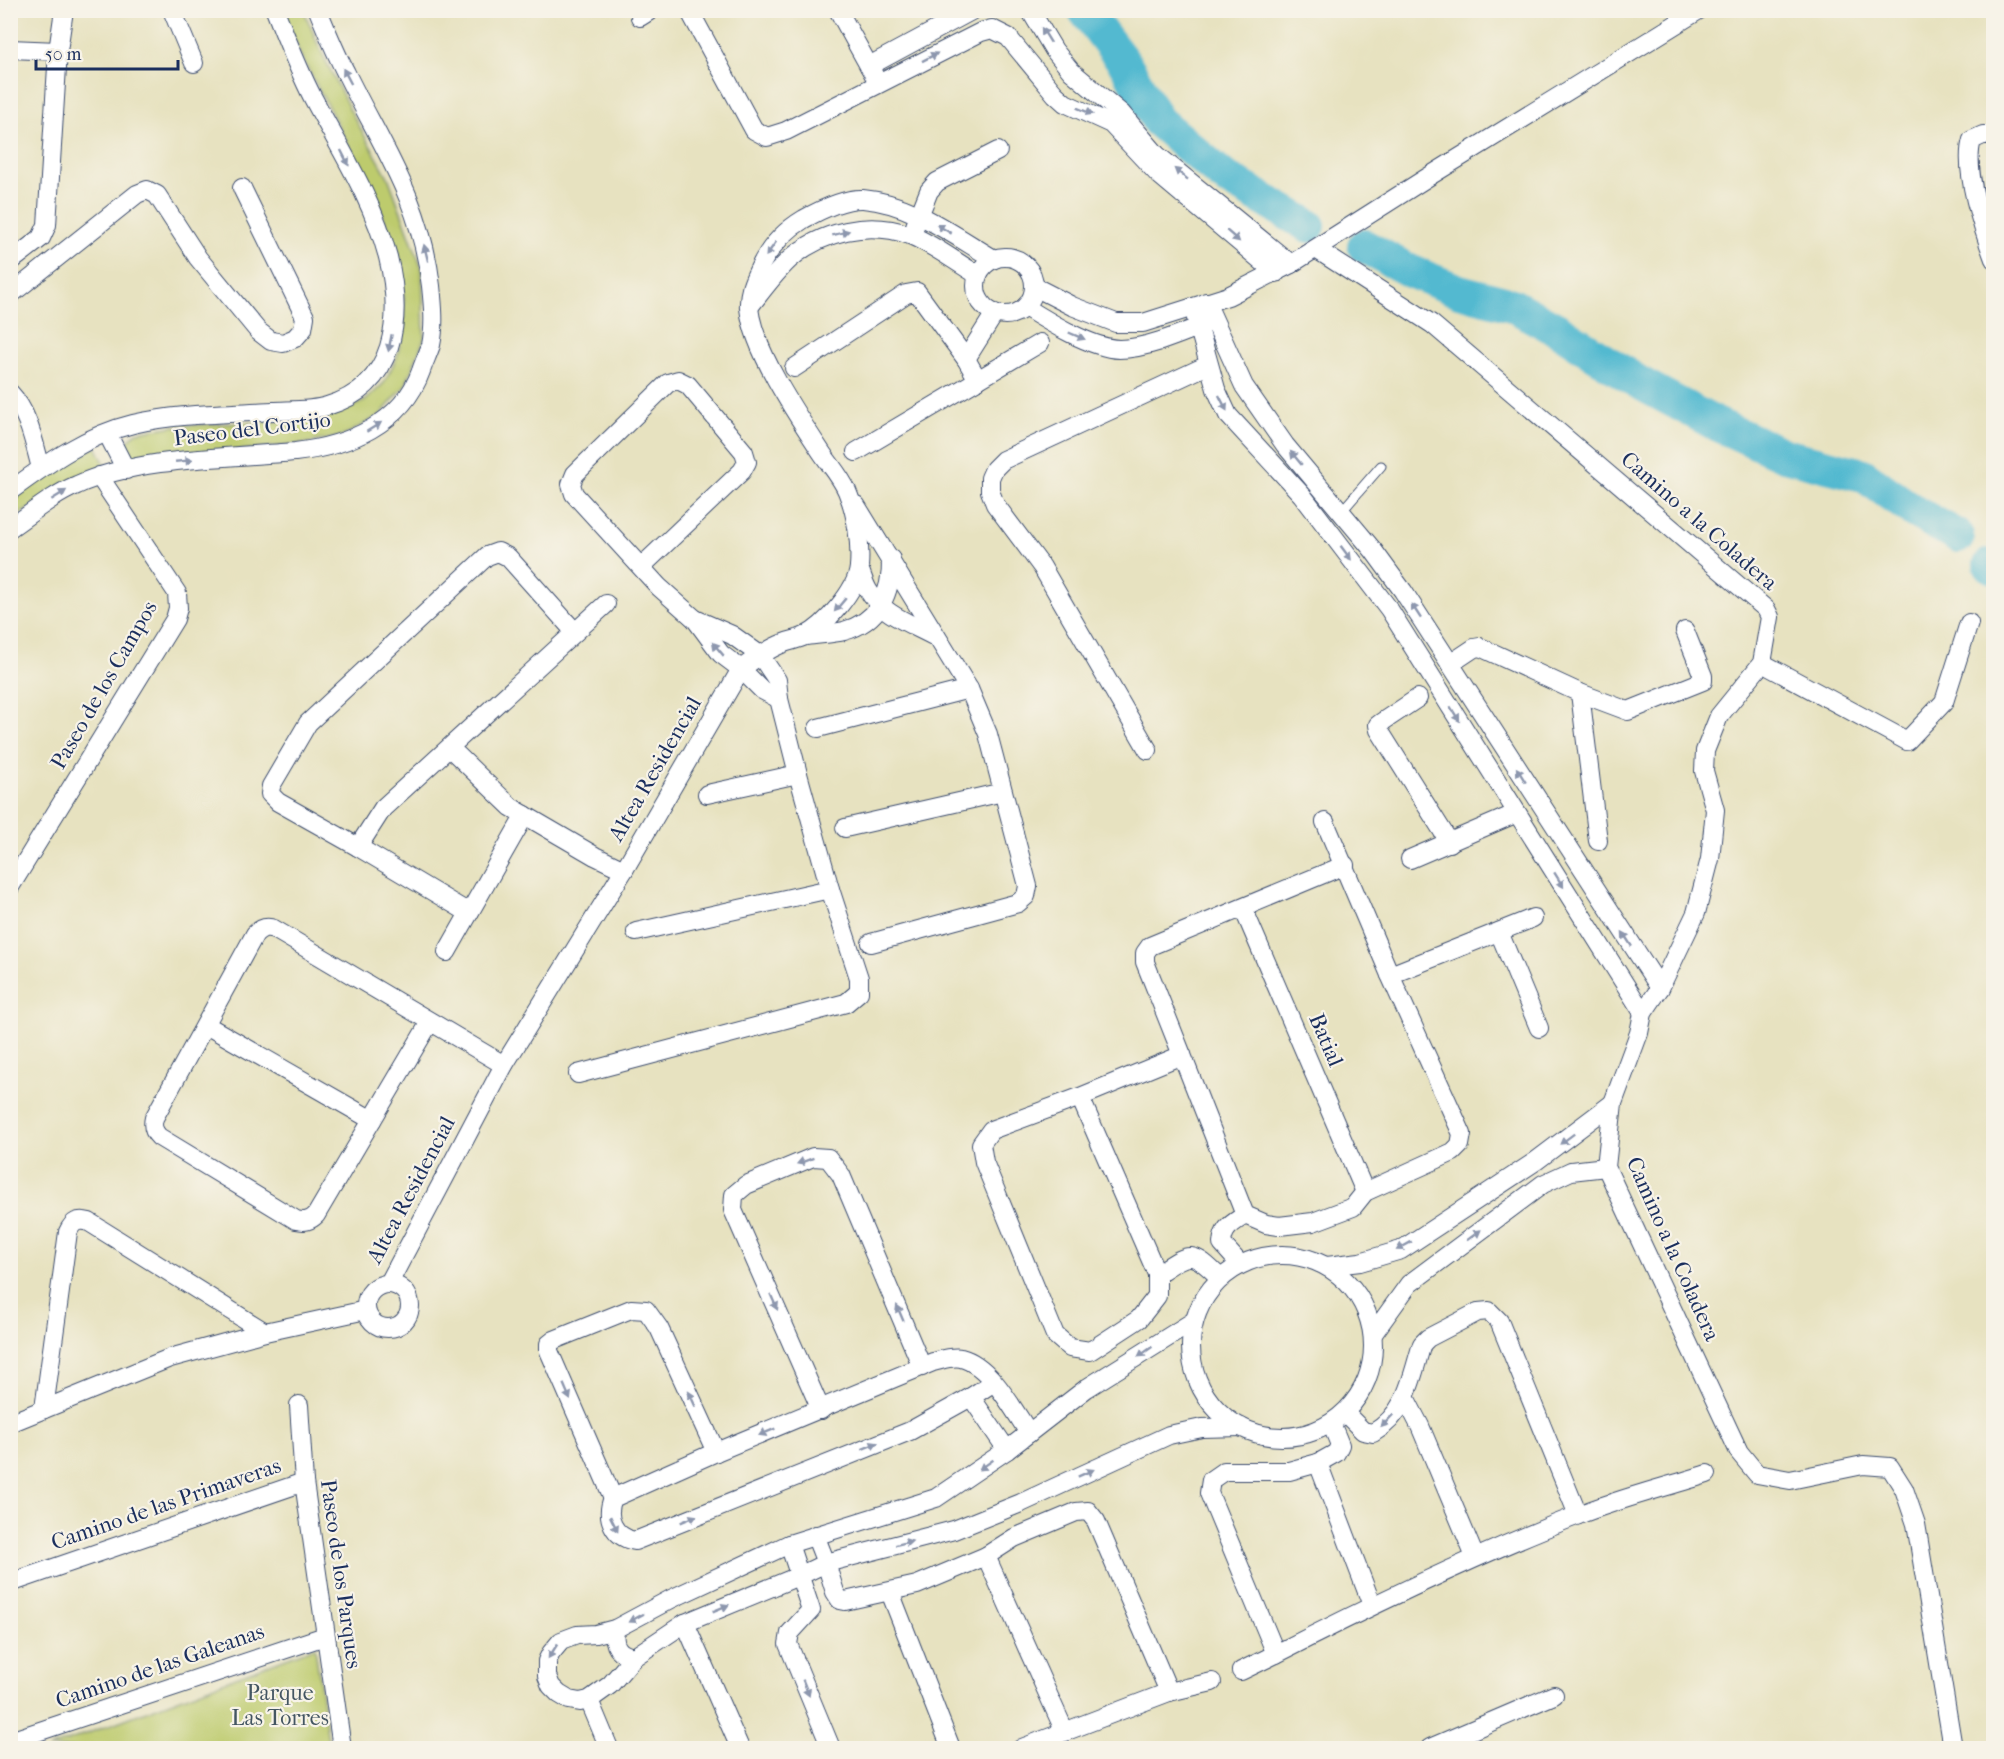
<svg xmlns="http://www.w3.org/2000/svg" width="2004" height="1759" font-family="'IM FELL French Canon',serif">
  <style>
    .green { fill: #bdcb6d; stroke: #6c7d66; stroke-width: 1.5 }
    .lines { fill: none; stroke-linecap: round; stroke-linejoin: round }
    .river { stroke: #52b9d0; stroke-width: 34 }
    .service-casing { stroke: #3a4a6d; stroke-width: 11 }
    .minor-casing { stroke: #3a4a6d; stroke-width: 20 }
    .service { stroke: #fff; stroke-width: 9 }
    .minor { stroke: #fff; stroke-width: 18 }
    .oneway { fill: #8d97ae }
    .labels { text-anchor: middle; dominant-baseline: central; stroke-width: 4.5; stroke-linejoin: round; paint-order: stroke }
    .street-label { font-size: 22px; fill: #1b2f5e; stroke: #f7f3e8 }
    .park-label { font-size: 22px; fill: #445662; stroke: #f7f3e8 }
  </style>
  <rect width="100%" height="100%" fill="#f7f3e8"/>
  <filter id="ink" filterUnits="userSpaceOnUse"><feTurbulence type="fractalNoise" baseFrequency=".0167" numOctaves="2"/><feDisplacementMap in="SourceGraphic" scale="12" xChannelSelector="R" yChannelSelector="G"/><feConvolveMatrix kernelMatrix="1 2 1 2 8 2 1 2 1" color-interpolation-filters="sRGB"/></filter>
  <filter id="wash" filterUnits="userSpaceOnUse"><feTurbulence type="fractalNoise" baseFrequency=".008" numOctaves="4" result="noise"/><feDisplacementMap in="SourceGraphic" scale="24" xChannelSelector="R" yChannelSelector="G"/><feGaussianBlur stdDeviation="1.35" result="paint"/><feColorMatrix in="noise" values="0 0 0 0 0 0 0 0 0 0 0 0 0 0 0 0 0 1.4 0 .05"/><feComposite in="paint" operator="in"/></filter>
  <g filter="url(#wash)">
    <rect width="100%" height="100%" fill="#e7e2c0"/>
    <!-- green -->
    <g class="green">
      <path d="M 283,11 L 304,11 L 319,47 L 350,110 L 388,177 L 422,269 L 424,339 L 405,386 L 380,415 L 343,436 L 302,444 L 141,460 L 129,454 L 125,444 L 137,432 L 175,426 L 291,421 L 331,416 L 365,401 L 384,383 L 397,357 L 404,327 L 404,300 L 399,254 L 369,183 L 300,54 Z"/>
      <path d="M 96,446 L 105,465 L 11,519 L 10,501 L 44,476 Z"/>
      <path d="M 315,1647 L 329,1748 L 49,1748 Z"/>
    </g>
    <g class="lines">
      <!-- river -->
      <g class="river">
        <path d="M 1084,10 L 1126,65 L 1158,121 L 1223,176 L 1309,226"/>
        <path d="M 1364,246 L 1412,272 L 1459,291 L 1512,305 L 1558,330 L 1638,382 L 1714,423 L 1784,455 L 1863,475 L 1915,512 L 1958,536"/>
        <path d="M 1990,565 L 1994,567"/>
      </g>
    </g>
  </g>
  <g filter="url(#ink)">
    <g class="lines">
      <!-- service casing -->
      <g class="service-casing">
        <path id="service" d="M 1341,512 L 1381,466"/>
      </g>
      <!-- minor casing -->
      <g class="minor-casing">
        <g id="minor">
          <path d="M 172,10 L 194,63"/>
          <path d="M 689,10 L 754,130 L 767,137 L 786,131 L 981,32 L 992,29 L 1008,37 L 1055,94 L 1065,103 L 1111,124 L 1157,173 L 1276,273"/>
          <path d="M 838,10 L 875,77"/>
          <path d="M 1030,10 L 1054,50 L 1071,71 L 1122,114 L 1157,155 L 1291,264"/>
          <path d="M 640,17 L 651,10"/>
          <path d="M 10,49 L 58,51"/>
          <path d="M 869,66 L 973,10"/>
          <path d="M 1994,135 L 1983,135 L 1972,140 C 1963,169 1983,229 1994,259"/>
          <path d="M 915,226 L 929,191 L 937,182 L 998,151"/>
          <path d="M 1316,249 L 1432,324 L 1766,609 L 1770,617 L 1762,663 L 1719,716 L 1705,751 L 1704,771 L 1715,810 L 1710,859 L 1696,913 L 1660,988 L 1643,1013 L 1639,1033 L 1613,1103 L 1606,1167 L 1739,1452 L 1757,1474 L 1790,1480 L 1863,1465 L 1890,1467 L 1904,1489 L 1916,1524 L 1953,1748"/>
          <circle cx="1005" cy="286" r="29"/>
          <path d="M 10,262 L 41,238 L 47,225 L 58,51 L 64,10"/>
          <path d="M 1035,287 L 1072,306 L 1116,323 L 1143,323 L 1228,296 L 1291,264 L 1428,177 L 1699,10"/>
          <path d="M 10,295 L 137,194 L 147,190 L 157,195 L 198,258 L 258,331 L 271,341 L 283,343 L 295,338 L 303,329 L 305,317 L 242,188"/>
          <path d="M 1206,302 L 1244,386 L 1285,445 L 1373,550 L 1403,591 L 1660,988"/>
          <path d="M 750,306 C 762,291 774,274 789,260 C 821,231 869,220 910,235 C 931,243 957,263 978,275"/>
          <path d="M 1025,307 C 1049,322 1091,348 1119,349 C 1146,349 1183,333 1208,323"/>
          <path d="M 1193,307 L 1216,389 L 1228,415 L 1302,495 L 1389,609 L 1643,1013"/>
          <path d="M 966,359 L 995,313"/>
          <path d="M 794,368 L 906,294 L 917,292 L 966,359 L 978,380"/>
          <path d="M 10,393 C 29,413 34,443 41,468"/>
          <path d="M 107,433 L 126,470"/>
          <path d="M 856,452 L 1040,343"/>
          <path d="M 10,491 C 48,463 87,435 133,424 C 179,413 226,414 273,411 C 290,410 311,411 327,406 C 396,386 403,318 388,257 C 373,200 340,149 313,98 C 298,69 287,40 275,10"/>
          <path d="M 856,505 L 969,689 L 988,734 L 1028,886 L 1026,896 L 1018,903 L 871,943"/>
          <path d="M 10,528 C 32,513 53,495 77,485 C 139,457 227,458 295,452 C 348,446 402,424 421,371 C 424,362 428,354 431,345 C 435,326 433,305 431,286 C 421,200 382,147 346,73 C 335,52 327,32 318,10"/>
          <path d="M 641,567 L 742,471 L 747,462 L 744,452 L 688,385 L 678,380 L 668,383 L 575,474 L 571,484 L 574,494 L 659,587 L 695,619 L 721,654 L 741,669 L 762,690 L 779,699"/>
          <path d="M 859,568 C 862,575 864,583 868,590 C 882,615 914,625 937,638"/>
          <path d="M 806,636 C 818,634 832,634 844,631 C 879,621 892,593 891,559"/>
          <path d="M 1762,663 L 1907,741 L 1944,702 L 1969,623"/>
          <path d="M 1450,664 L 1474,648 L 1480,647 L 1580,693 L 1628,711 L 1703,681 L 1703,676 L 1685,631"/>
          <path d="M 1580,693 L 1598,841"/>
          <path d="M 1418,698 L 1382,722 L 1378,725 L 1379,730 L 1450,843"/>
          <path d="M 818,728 L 969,689"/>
          <path d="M 450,748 L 511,807 L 595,856 L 624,870"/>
          <path d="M 1148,750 L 1042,567 L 995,504 L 990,491 L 990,478 L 994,469 L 1003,460 L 1208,365"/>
          <path d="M 707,794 L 798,774"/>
          <path d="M 845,828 L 1003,792"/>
          <path d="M 358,847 L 383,808 L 606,604"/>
          <path d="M 1410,859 L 1517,813"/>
          <path d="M 10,887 L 175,619 L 178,608 L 177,593 L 99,476"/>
          <path d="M 1243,908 L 1365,1192"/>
          <path d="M 469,913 L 358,847 L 278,802 L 270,794 L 271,786 L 308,723 L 487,556 L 498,552 L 508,557 L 575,632"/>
          <path d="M 636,932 L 830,889"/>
          <path d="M 1499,932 L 1539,1028"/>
          <path d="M 447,952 L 525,815"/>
          <path d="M 1390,975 L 1533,918"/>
          <path d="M 430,1022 L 316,1215 C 310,1221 305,1222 296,1220 L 159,1137 C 153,1131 152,1126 154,1118 L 255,934 C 261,928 266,926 274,929 L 504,1065"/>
          <path d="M 206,1025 L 372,1120"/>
          <path d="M 1182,1055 L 1145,962 L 1145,953 L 1150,946 L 1345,865"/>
          <path d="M 578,1074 L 846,1003 L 859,992 L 859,978 L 830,889 L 798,774 L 779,699 L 777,680 L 760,655 L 732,635 L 695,619"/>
          <path d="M 1080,1097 L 1157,1274 L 1157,1296 L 1139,1319 L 1090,1351 L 1070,1348 L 1055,1335 L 984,1162 L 981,1144 L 991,1130 L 1080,1097 L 1182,1055 L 1245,1215 L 1266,1224 L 1279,1226 L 1313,1222 L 1353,1207 L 1365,1192 L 1453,1152 L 1460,1145 L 1462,1134 L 1390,975 L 1325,822"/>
          <circle cx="1282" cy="1346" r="91"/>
          <path d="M 1240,1264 L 1222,1244 C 1223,1227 1232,1224 1245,1215"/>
          <path d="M 1327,1266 L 1360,1262 L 1401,1250 L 1536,1161 L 1613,1103"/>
          <path d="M 1157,1274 C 1190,1252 1191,1249 1220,1278"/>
          <path d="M 389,1283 L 504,1065 L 624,870 L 741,669 C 753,660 765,651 779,645 C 787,641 797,640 805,636 C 825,626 857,590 859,567 C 861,543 856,512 847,491 C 841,477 830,465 822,453 C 797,415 754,352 749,308 C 748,293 753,281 759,269 C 769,247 784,231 804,219 C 820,210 844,198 863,199 C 912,203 953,235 994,259"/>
          <circle cx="388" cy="1306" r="22"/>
          <path d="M 1194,1321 L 1087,1388 L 1007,1450 L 936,1498 L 789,1544 L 671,1599 L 615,1629 L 596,1634 L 577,1635 L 561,1641 L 551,1653 L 547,1661 L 547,1676 L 551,1686 L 559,1694 L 569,1700 L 580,1702 L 589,1700 L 610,1685 L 634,1657 L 685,1623 L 801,1575 L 826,1563 L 954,1530 L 1021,1503 L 1169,1435 L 1202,1428 L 1241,1427"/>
          <path d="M 1373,1334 L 1409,1284 L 1543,1184 L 1571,1171 L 1606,1167"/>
          <path d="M 994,1382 L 971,1397 L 910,1431 L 635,1541 C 613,1537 605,1517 613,1498 L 716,1452 L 933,1362 C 942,1360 951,1356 961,1358 C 990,1365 1013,1409 1029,1433"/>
          <path d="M 971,1397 L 1007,1450"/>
          <path d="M 1406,1399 L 1420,1426 L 1475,1557"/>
          <path d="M 299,1405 L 304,1482 L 342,1748"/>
          <path d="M 44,1409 L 68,1232 C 73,1221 78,1219 89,1222 L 265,1332"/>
          <path d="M 821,1410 L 733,1210 L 734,1195 L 746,1185 L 813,1157 L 828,1158 L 841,1175 L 922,1367"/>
          <path d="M 1345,1413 L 1363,1431 L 1373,1433 C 1407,1413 1411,1379 1422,1344 L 1428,1338 L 1478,1312 L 1489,1311 L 1499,1321 L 1578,1515"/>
          <path d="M 10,1423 L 170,1358 L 265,1332 L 366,1310"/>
          <path d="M 1331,1423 L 1340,1445 L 1336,1453 L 1318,1463 L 1289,1471 L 1224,1471 L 1211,1480 L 1209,1493 L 1276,1654 C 1374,1604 1473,1556 1576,1516 C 1618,1499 1663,1488 1707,1474"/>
          <path d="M 1318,1463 L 1372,1605"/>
          <path d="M 613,1498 L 549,1351 L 549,1344 L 554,1340 L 631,1309 L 646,1310 L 659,1328 L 716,1452"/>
          <path d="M 815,1535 L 826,1563 L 835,1592 L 840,1600 L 845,1601 L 917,1585 L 986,1556 L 1014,1538 L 1076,1512 L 1088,1511 L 1096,1521 L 1169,1692"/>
          <path d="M 789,1544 L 811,1610 L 790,1633 L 788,1644 L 831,1748"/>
          <path d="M 986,1556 L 1065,1732"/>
          <path d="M 10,1583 L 304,1482"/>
          <path d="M 890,1592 L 951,1748"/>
          <path d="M 685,1623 L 740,1748"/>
          <path d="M 615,1629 C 613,1645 617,1654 634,1657"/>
          <path d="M 1241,1671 L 1276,1654"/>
          <path d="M 589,1700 L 609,1748"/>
          <path d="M 10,1741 L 325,1636"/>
          <path d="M 1022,1748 L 1169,1692 L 1212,1682"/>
          <path d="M 1430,1748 L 1554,1695"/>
        </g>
      </g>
      <!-- service -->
      <use href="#service" class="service"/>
      <!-- minor -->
      <use href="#minor" class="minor"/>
    </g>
    <!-- one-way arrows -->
    <defs><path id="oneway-solid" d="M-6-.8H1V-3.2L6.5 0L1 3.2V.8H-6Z" transform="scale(1.5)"/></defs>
    <g class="oneway">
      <use href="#oneway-solid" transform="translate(1046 35) rotate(-122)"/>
      <use href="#oneway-solid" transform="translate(930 57) rotate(-27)"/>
      <use href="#oneway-solid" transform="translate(347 76) rotate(-118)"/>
      <use href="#oneway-solid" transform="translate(1085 111) rotate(22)"/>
      <use href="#oneway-solid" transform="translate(345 158) rotate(63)"/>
      <use href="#oneway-solid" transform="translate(1181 174) rotate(-141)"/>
      <use href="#oneway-solid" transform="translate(944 229) rotate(-149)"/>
      <use href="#oneway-solid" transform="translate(841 233) rotate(-15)"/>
      <use href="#oneway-solid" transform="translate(1233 236) rotate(41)"/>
      <use href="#oneway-solid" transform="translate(771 249) rotate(125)"/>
      <use href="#oneway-solid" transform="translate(426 253) rotate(-104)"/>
      <use href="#oneway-solid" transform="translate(1077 336) rotate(23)"/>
      <use href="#oneway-solid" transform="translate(390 343) rotate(101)"/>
      <use href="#oneway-solid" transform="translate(1223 403) rotate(63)"/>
      <use href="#oneway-solid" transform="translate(374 427) rotate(-32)"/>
      <use href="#oneway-solid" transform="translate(1296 458) rotate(-130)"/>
      <use href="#oneway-solid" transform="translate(184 461) rotate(-5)"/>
      <use href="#oneway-solid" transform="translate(59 495) rotate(-32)"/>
      <use href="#oneway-solid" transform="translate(1346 553) rotate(53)"/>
      <use href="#oneway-solid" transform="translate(840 605) rotate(130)"/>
      <use href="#oneway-solid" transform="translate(1416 611) rotate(-123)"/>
      <use href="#oneway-solid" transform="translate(718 649) rotate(-130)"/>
      <use href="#oneway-solid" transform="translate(1455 714) rotate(58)"/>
      <use href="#oneway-solid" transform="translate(1521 775) rotate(-122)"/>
      <use href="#oneway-solid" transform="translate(1559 880) rotate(58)"/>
      <use href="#oneway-solid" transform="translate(1627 939) rotate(-123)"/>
      <use href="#oneway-solid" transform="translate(1567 1139) rotate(143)"/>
      <use href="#oneway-solid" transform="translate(805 1161) rotate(160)"/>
      <use href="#oneway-solid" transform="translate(1474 1235) rotate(-37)"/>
      <use href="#oneway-solid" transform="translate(1404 1246) rotate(151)"/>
      <use href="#oneway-solid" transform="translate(774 1302) rotate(66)"/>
      <use href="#oneway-solid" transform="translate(900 1313) rotate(-113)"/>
      <use href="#oneway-solid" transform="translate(1145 1352) rotate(145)"/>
      <use href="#oneway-solid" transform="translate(567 1392) rotate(67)"/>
      <use href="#oneway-solid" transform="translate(692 1399) rotate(-115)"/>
      <use href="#oneway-solid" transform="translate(1387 1421) rotate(133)"/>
      <use href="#oneway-solid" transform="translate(767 1432) rotate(158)"/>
      <use href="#oneway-solid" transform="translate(870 1446) rotate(-22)"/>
      <use href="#oneway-solid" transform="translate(986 1465) rotate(145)"/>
      <use href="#oneway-solid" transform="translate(1086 1473) rotate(-24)"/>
      <use href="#oneway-solid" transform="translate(689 1519) rotate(-22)"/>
      <use href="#oneway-solid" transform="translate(614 1524) rotate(64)"/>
      <use href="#oneway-solid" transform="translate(904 1543) rotate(-14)"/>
      <use href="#oneway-solid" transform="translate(721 1608) rotate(-22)"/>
      <use href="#oneway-solid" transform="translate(636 1618) rotate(152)"/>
      <use href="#oneway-solid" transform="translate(553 1651) rotate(123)"/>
      <use href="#oneway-solid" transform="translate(806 1688) rotate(68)"/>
    </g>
  </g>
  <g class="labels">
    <!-- street labels -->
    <g class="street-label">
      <text transform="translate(252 429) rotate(-7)">Paseo del Cortijo</text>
      <text transform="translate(1699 521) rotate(41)">Camino a la Coladera</text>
      <text transform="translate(104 685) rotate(-60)">Paseo de los Campos</text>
      <text transform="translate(655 769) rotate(-60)">Altea Residencial</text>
      <text transform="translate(1326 1040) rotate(67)">Batial</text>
      <text transform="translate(411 1190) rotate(-62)">Altea Residencial</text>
      <text transform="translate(1673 1249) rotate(66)">Camino a la Coladera</text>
      <text transform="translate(166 1504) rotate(-19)">Camino de las Primaveras</text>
      <text transform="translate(341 1574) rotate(82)">Paseo de los Parques</text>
      <text transform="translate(160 1666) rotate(-19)">Camino de las Galeanas</text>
    </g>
    <!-- park labels -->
    <g class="park-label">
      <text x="280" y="1693">Parque<tspan x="280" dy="25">Las Torres</tspan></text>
    </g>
  </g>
  <!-- margin -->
  <rect width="2004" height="1759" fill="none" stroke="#f7f3e8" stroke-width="36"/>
  <!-- scale -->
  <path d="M36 60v9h142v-9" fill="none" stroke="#1b2f5e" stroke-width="3"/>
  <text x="45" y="60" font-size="18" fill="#1b2f5e" stroke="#f7f3e8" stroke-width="4.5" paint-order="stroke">50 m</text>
</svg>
